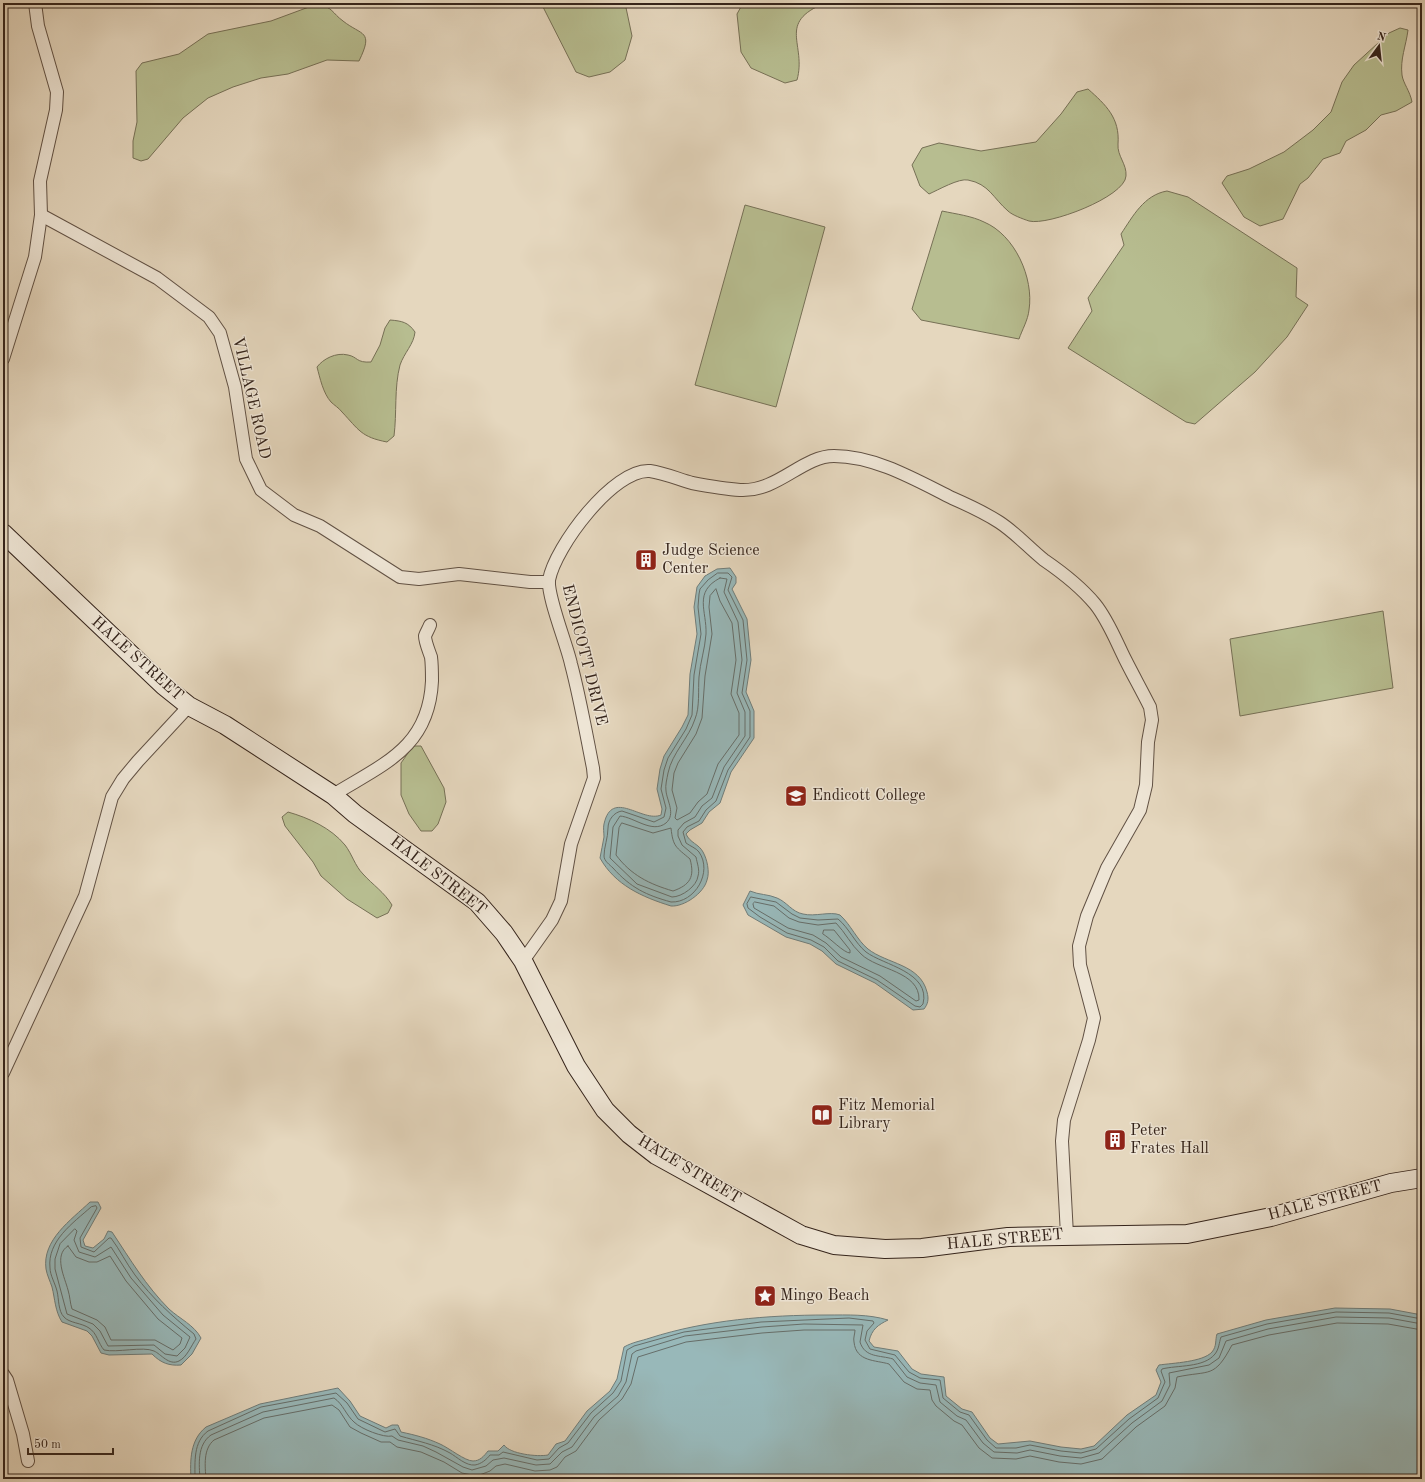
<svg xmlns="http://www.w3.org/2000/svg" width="1425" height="1482" font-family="'Old Standard TT',serif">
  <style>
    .green { fill: #b7bd90; stroke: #767056 }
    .water { fill: #98b8b9; stroke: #707d7a }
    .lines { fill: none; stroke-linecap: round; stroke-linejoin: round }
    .shore { stroke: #666e6a; stroke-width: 1 }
    .minor-casing { stroke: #615144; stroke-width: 14 }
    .secondary-casing { stroke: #35241b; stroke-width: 20 }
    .minor { stroke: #eee5d5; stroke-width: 12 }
    .secondary { stroke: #eee5d5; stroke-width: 18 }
    .labels { text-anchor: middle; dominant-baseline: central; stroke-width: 3; stroke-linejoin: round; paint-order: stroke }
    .street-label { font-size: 16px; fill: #35241b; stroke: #eee5d5 }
    .poi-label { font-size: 16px; fill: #35241b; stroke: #eee5d5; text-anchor: start }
  </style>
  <rect width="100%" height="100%" fill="#e5d7be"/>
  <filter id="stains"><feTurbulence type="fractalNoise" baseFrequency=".005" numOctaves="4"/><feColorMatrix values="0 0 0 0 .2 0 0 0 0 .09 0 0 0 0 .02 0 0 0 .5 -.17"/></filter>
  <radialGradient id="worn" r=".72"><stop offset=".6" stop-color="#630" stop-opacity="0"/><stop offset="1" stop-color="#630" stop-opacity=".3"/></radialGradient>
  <!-- green -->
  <g class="green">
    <path d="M 541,3 L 625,3 L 632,36 L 625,60 L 610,72 L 589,77 L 576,72 Z"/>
    <path d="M 751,3 L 825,3 C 776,23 807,44 797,80 L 785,83 L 751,68 L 741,52 L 737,14 L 742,5 Z"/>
    <path d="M 317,4 C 333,7 332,13 343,21 C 362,36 374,30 359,61 L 327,60 L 288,74 L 261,78 L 233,87 L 208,98 L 183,118 L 148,159 L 141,161 L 133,158 L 133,141 L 137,122 L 136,71 L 142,63 L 179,54 L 208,34 L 271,21 Z"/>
    <path d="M 1400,28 L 1408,30 C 1406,46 1400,59 1402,75 C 1403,83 1410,91 1412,102 L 1396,111 L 1381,115 L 1366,130 L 1346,141 L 1340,153 L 1323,159 L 1308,178 L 1300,184 L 1283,219 L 1260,226 L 1244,217 L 1222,183 L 1227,176 L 1249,169 L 1284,152 L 1313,130 L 1331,112 L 1342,82 L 1354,65 L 1389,33 Z"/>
    <path d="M 1088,89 C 1106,105 1120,118 1118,144 C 1117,156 1127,164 1126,176 C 1125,197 1048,226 1029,221 C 1023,219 1012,215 1008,211 C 993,198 989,184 968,180 C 959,178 938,190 929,194 L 920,186 L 912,165 L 922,148 L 939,143 L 981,151 L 1036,142 L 1061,114 L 1077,92 Z"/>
    <path d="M 1167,191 L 1188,197 L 1297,268 L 1296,297 L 1308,305 L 1287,337 L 1255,372 L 1195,424 L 1186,422 L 1068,348 L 1092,311 L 1088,298 L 1124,245 L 1121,234 C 1133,216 1144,195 1167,191 Z"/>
    <path d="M 745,205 L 825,227 L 776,407 L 695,385 Z"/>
    <path d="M 942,211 C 956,214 972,216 984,222 C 1015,235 1034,278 1029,310 C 1028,320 1022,330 1019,339 L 921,320 L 912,309 Z"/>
    <path d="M 390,320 C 402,321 408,322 415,332 C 414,344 404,353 400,365 C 394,388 397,413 394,436 L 387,442 C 361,437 359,430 342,412 C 339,408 334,405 331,402 C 323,393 320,378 317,367 C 323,359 336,352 348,355 C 358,357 356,363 371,362 L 380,345 L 385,328 Z"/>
    <path d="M 1383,611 L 1393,688 L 1240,716 L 1230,639 Z"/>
    <path d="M 413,746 L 421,746 L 444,788 L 446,802 L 438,824 L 432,831 L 421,831 L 409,814 L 401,795 L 401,763 Z"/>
    <path d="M 288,812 C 309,818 331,828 345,845 C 352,854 355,866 363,874 C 373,885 384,892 392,905 L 388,913 L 377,918 L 347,899 L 321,876 L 313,862 L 285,826 L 282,817 Z"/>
  </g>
  <!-- water -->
  <g class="water">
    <path d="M 730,568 L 736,577 L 736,583 L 732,589 L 747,619 L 751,660 L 746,692 L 754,711 L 754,738 L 731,772 L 720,803 L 709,812 L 702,823 L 690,830 L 686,834 C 690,843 699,844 703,852 C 707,859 710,872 707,880 C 704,893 684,907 671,906 C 642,897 615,885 600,858 C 601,851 603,844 604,837 C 604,833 603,828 604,824 C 612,788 642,823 661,815 L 662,809 L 657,789 L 660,769 L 664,756 L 682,727 L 688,715 L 690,674 L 697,634 L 694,607 L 697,587 L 705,576 L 717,569 Z"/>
    <path d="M 750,891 C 759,895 768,894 777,898 C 787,902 792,912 803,914 C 815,917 830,911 840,915 C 851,925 857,940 868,949 C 887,964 920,964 927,992 C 929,999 928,1004 924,1009 L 913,1010 L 875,983 L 836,964 L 822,951 L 810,944 L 786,937 L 748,915 L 743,905 Z"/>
    <path d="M 90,1202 L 98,1202 L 101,1208 L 83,1240 L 85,1246 L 93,1248 L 104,1239 L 108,1231 L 112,1232 C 130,1259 146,1286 169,1309 C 180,1319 194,1325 201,1338 L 192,1354 L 181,1365 C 169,1366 161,1363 152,1354 L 109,1355 L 101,1353 L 92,1336 L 87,1331 L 62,1322 C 55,1311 55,1299 52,1287 C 50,1281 47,1275 46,1269 C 42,1240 71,1220 90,1202 Z"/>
    <path d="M 1335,1308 L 1390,1309 L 1422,1315 L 1422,1479 L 191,1479 C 190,1460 190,1440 206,1427 L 260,1404 L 338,1388 L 350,1401 L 360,1416 L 386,1428 L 392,1425 L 398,1425 L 401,1432 C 415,1435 427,1438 440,1444 C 449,1448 465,1461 473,1461 C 480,1461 484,1456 488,1451 L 498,1451 L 504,1445 C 510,1454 537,1457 548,1455 L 556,1444 L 565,1441 L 587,1411 L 610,1391 L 617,1379 L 624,1347 C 633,1342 641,1341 650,1338 C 706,1320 768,1315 827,1315 C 848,1315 868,1314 888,1320 C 878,1325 872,1329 869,1341 L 874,1347 L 898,1351 L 912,1369 L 921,1374 L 944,1377 L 946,1396 L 962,1409 L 972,1412 L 990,1438 L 998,1444 L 1030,1441 L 1061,1447 L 1081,1449 L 1094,1446 L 1127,1415 L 1156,1395 L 1161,1382 L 1156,1370 L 1159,1365 C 1173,1363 1203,1362 1212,1352 C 1217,1346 1215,1340 1217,1334 L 1266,1320 Z"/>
  </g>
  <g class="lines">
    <!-- shore -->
    <g class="shore">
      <path d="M 718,573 L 728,573 L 732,577 L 728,590 L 743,620 L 747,660 L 742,693 L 750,711 L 750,737 L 728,770 L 716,801 L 706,810 L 699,821 L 687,827 L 683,832 L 686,843 C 690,846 696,848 699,852 C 713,872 695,903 671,902 C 646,895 631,888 613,868 C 610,865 604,861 604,856 C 604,847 608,838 608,828 C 608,820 614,812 622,811 L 654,822 L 664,817 L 666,808 L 661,789 L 664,770 L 668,758 L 686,729 L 692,715 L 694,675 L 701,634 L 698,607 L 699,594 L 700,589 L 708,580 Z"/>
      <path d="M 720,578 L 727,579 L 724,592 L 738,622 L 742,660 L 737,693 L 745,712 L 745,736 L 724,767 L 712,798 L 702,806 L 695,817 L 684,823 L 678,830 L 678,836 L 682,845 L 696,857 C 697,863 700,870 698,876 C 697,886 682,897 672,897 L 637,884 L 610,858 L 613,827 L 620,816 C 634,817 652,834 666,823 C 676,814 667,801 666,791 C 665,785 667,779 668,773 C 672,753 689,738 695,719 C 700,707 698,690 699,677 C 700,663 705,649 706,634 C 707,611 693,592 720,578 Z"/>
      <path d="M 716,589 L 720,601 L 732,623 L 736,660 L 731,694 L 739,713 L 739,735 L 718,764 L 707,794 L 698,802 L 690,813 L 677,820 L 675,818 L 677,808 L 672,790 L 674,773 L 678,763 L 696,734 L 702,718 L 705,676 L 712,634 L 709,607 L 710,596 Z"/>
      <path d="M 622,823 L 653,833 L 671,828 C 673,847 676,847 690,859 C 695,877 690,885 673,891 C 649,884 631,875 616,855 L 619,828 Z"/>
      <path d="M 751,897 L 776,902 L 792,914 L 800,918 L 818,920 L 838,919 C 849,928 855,943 866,952 C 883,965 931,972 923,1004 L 920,1007 L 915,1006 L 877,980 L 838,961 L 824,947 L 811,940 L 787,933 L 760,917 L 748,908 L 747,904 Z"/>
      <path d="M 755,902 L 774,906 L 789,918 L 799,922 L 818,925 L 836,923 C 845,932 851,945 861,954 C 877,970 920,971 919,1000 L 916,1001 L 880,976 L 841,957 L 826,943 L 813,935 L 788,928 L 754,908 L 753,904 Z"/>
      <path d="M 824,930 L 834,930 L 850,950 L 850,953 C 844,953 830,938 823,934 Z"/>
      <path d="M 96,1206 L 97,1208 L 80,1238 L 81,1247 L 94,1252 L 109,1238 L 111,1238 C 120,1250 126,1263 135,1275 C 152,1298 172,1316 194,1334 L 196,1339 C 191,1346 187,1357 179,1361 C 169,1366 161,1354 154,1351 C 143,1346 117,1353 104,1350 C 98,1343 97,1333 89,1328 C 82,1323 69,1323 64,1317 C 58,1311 59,1299 57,1291 C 55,1283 50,1275 50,1268 C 47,1241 73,1223 91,1207 Z"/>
      <path d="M 75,1229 L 77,1231 L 74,1240 L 79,1252 L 95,1257 L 111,1247 L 131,1278 L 163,1315 L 190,1337 L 185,1348 L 177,1356 L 165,1354 L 154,1345 L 108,1346 L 100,1331 L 93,1324 L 67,1314 L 55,1269 L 55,1259 L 60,1244 Z"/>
      <path d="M 68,1246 L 76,1257 L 89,1262 L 97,1262 L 110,1256 L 126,1281 L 158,1319 L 182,1338 L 180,1344 L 173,1350 L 155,1340 L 111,1340 L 105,1327 L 97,1320 L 72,1309 C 70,1303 70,1296 68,1290 C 65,1278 53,1255 68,1246 Z"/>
      <path d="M 195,1479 C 195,1462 193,1442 208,1431 L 261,1407 L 336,1393 L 347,1403 L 358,1419 L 385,1432 L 395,1429 L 400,1436 C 417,1441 434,1444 450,1453 C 457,1457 466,1466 475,1465 C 481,1464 486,1460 490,1455 L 499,1455 L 503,1452 L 537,1460 L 549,1459 L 559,1448 L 568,1443 L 591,1413 L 613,1393 L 621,1381 L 627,1350 L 634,1346 L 684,1332 L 761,1322 L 849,1318 L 873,1321 L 874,1323 L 867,1331 L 865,1340 L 870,1349 L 895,1355 L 909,1372 L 920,1378 L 940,1380 L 943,1398 L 960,1412 L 969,1415 L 987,1440 L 996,1448 L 1016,1448 L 1030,1445 L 1061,1451 L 1081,1453 L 1096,1449 L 1129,1419 L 1158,1398 L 1165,1382 L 1161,1371 L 1162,1369 C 1177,1365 1204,1368 1215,1354 C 1219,1349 1219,1343 1221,1337 L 1267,1324 L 1336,1312 L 1389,1313 L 1422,1319"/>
      <path d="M 200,1479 C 199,1464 197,1445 211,1435 L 263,1412 L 334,1398 C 343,1404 346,1415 354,1422 C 361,1429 384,1438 392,1436 L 398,1440 L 423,1446 L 436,1452 L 463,1467 L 472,1470 L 486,1466 L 493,1460 L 504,1458 L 536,1465 L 550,1464 L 562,1452 L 572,1447 L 594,1417 L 618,1396 L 626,1382 L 632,1354 L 636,1351 L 685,1336 L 762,1327 L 804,1324 L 863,1325 L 860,1342 C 865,1358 880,1355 893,1359 L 907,1377 L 920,1383 L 936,1385 L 940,1402 L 957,1416 L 966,1420 L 983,1443 L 994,1452 L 1017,1453 L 1030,1450 L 1060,1456 L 1081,1458 L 1099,1453 L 1132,1423 L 1162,1401 L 1170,1385 L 1169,1373 L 1209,1365 L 1219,1358 L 1226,1341 L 1268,1329 L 1336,1317 L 1389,1318 L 1422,1324"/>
      <path d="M 206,1479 C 205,1466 203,1449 214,1440 L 264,1418 L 332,1405 L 339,1410 L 350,1427 L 361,1433 L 381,1442 L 390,1442 L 397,1447 L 421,1452 L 444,1462 L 462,1473 L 477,1476 L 490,1471 L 496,1466 L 505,1464 L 535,1471 L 550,1470 L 557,1467 L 565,1457 L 576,1451 L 599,1420 L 622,1399 L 631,1384 L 638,1357 L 686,1342 L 762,1333 L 804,1330 L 855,1330 C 855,1334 853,1338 854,1342 C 856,1362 876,1360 889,1364 L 904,1382 L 917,1389 L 930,1390 L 932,1400 L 936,1406 L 954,1421 L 962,1425 L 979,1448 L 992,1458 L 1016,1459 L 1030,1456 L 1059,1462 L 1081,1464 L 1102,1459 L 1136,1427 L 1165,1406 L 1175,1388 L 1177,1377 C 1210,1370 1214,1379 1232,1345 L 1269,1335 L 1337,1323 L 1388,1324 L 1422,1330"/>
    </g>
    <!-- minor casing -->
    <g class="minor-casing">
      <g id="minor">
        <path d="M 41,215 L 157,278 L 209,317 L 220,333 L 235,387 L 246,459 L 261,490 L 294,515 L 320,526 L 400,577 L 419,579 L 459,574 L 530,582 L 549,582"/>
        <path d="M 3,359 L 35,257 L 41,215 L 40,181 L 56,110 L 57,92 L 38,26 L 35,3"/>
        <path d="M 333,795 C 383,764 429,748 432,681 C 432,674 432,664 431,657 C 429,651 425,642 425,636 C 426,633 429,628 430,625"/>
        <path d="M 523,961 L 552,920 L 561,901 L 571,844 L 594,778 L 593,768 C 586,733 580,698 571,664 C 567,645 547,596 549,580 C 555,547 614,468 650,471 C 664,473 678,479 692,483 C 708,486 724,489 740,490 C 778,492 802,456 834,456 C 875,456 916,480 952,498 C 968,505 985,513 999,522 C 1016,533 1029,548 1044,560 C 1063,573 1080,586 1095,604 C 1108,620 1116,641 1125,659 C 1133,675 1142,691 1150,707 L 1152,720 L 1148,742 L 1146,785 L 1140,810 L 1107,868 L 1087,916 L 1079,946 L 1080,965 L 1094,1018 L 1089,1040 L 1064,1120 L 1062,1141 L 1067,1235"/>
        <path d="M 3,1073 L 85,896 L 112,797 L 123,779 L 138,761 L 189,706"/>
        <path d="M 3,1374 L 7,1380 L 23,1434 L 28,1461"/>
      </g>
    </g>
    <!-- secondary casing -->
    <g class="secondary-casing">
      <path id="secondary" d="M 3,533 L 164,686 L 189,706 L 225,725 L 333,795 L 355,814 L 477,902 L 504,933 L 523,961 L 576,1066 L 605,1110 L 629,1134 L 656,1155 L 801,1235 L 834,1245 L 885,1249 L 922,1248 L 1008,1237 L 1187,1234 L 1271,1217 L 1391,1183 L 1422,1178"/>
    </g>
    <!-- minor -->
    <use href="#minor" class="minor"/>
    <!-- secondary -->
    <use href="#secondary" class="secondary"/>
  </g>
  <!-- icons -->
  <defs>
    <g id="building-square" transform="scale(1.15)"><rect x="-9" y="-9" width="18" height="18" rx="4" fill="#8f2418" stroke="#eee5d5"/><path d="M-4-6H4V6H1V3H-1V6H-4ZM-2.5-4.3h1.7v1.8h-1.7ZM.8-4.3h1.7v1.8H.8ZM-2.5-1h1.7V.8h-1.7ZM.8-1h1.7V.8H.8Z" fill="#fff"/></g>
    <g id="university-square" transform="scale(1.15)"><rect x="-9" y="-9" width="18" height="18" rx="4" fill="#8f2418" stroke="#eee5d5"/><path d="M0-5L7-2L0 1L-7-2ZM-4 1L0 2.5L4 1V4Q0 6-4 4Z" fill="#fff"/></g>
    <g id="library-square" transform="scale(1.15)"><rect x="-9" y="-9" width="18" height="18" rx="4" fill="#8f2418" stroke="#eee5d5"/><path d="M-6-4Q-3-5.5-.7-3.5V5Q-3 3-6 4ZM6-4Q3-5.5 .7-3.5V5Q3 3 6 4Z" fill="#fff"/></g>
    <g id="sight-square" transform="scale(1.15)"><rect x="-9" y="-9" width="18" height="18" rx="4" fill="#8f2418" stroke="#eee5d5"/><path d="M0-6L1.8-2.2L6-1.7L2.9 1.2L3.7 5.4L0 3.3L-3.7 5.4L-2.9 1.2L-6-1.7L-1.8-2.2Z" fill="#fff"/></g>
  </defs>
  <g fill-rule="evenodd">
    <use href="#building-square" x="646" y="560"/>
    <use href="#university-square" x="796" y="796"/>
    <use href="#library-square" x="822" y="1115"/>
    <use href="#building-square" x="1115" y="1140"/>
    <use href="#sight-square" x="765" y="1296"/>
  </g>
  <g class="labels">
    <!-- street labels -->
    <g class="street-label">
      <text transform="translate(251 398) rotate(77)">VILLAGE ROAD</text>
      <text transform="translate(584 655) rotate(76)">ENDICOTT DRIVE</text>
      <text transform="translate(137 659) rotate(42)">HALE STREET</text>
      <text transform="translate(438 876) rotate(38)">HALE STREET</text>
      <text transform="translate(689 1170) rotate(31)">HALE STREET</text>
      <text transform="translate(1325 1201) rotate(-15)">HALE STREET</text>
      <text transform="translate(1005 1240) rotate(-5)">HALE STREET</text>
    </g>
    <!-- poi labels -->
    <g class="poi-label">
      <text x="662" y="551">Judge Science<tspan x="662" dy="18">Center</tspan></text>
      <text x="812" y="796">Endicott College</text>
      <text x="838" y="1106">Fitz Memorial<tspan x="838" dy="18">Library</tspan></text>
      <text x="1130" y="1131">Peter<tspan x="1130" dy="18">Frates Hall</tspan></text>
      <text x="780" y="1296">Mingo Beach</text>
    </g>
  </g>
  <!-- margin -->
  <rect width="1425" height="1482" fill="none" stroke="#e5d7be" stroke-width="16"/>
  <rect x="4" y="4" width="1417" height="1474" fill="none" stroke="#35241b" stroke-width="2"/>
  <rect x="8" y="8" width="1409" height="1466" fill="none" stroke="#35241b"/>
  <!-- north arrow -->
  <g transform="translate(1379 46) rotate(15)" stroke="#eee5d5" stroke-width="3" paint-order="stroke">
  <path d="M0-3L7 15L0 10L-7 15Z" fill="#35241b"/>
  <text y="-6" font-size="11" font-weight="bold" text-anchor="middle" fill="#35241b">N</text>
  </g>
  <!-- scale -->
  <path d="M28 1448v6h85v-6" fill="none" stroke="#35241b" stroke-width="2"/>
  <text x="34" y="1448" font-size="12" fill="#35241b" stroke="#eee5d5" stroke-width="3" paint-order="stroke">50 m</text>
  <rect width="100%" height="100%" filter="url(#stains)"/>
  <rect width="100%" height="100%" fill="url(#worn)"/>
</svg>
